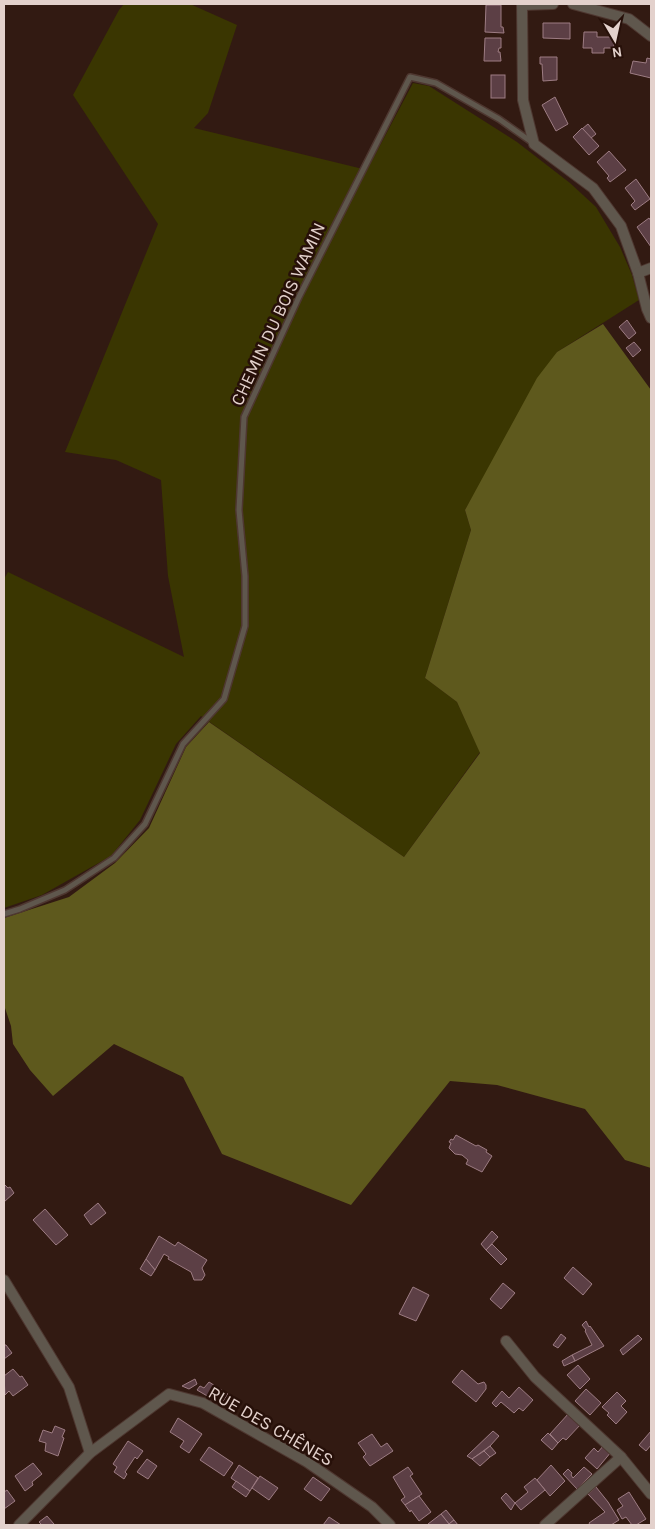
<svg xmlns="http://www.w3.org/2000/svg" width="655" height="1529" font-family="Karla,sans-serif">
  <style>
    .green { fill: #3a3601 }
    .forest { fill: #5e591d }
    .building { fill: #5c3f45; stroke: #9d7c83 }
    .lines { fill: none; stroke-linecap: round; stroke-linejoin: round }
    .service-casing { stroke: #4e3730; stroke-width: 8 }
    .minor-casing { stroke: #4e3730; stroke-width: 12 }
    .service { stroke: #5f574d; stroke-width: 5 }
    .minor { stroke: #5f574d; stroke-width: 10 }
    .labels { text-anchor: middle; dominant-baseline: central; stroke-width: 5; stroke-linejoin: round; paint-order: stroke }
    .street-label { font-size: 18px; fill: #e3d1cc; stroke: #271009 }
  </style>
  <rect width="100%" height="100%" fill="#321a12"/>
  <!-- green -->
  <path class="green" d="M 124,4 L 190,4 L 237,25 L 208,113 L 194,128 L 367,170 L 413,83 L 429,86 L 517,142 L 570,183 L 596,207 L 620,247 L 632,275 L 639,300 L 557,352 L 465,510 L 471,530 L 425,678 L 457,702 L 480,752 L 404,857 L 201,716 L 176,744 L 140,820 L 111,856 L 42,895 L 4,908 L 4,579 L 8,572 L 184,657 L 168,576 L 161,480 L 116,460 L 65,452 L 158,224 L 73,95 L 119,10 Z"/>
  <!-- forest -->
  <path class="forest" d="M 603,324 L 651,390 L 651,1168 L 625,1160 L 585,1109 L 497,1085 L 450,1081 L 351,1205 L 222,1154 L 183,1077 L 114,1044 L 53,1096 L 30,1070 L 13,1044 L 11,1026 L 4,1005 L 4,918 L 69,897 L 115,863 L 149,828 L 186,747 L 209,722 L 404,857 L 480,753 L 457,702 L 425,678 L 471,530 L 465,510 L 537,378 L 557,352 Z"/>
  <!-- building -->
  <g class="building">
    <path d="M 486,5 L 501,5 L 501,27 L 503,27 L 504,33 L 485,32 Z"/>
    <path d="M 543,23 L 570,23 L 570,39 L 543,38 Z"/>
    <path d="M 584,32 L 597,32 L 597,37 L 614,37 L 614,48 L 604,48 L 604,53 L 592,53 L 592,48 L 583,48 Z"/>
    <path d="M 485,38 L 501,38 L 501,48 L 499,48 L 498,52 L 500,52 L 501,61 L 484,61 Z"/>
    <path d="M 540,57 L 557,57 L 557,80 L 543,81 L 542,64 L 540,64 Z"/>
    <path d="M 647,58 L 651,59 L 651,78 L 630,73 L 633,61 L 646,63 Z"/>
    <rect x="491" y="75" width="14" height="23"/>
    <path d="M 555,97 L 568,124 L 556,131 L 542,105 Z"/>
    <path d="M 588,124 L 596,134 L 591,138 L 582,129 Z"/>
    <path d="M 582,128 L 599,146 L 589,155 L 573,137 Z"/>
    <path d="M 609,151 L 626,170 L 610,182 L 607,178 L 609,176 L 597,162 Z"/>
    <path d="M 636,179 L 650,199 L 635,210 L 631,205 L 635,201 L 625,188 Z"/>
    <path d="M 649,218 L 651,221 L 651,247 L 637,227 Z"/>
    <path d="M 627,320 L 636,333 L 629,339 L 619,327 Z"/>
    <path d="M 634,342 L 641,350 L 633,357 L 626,348 Z"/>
    <path d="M 456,1135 L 476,1146 L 478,1145 L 487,1150 L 486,1152 L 492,1156 L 482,1172 L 466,1164 L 468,1160 L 462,1155 L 455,1154 L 449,1148 L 451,1143 L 449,1142 L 451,1139 L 453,1140 Z"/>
    <path d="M 4,1184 L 8,1188 L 10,1187 L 14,1193 L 4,1202 Z"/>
    <path d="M 98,1203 L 106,1213 L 91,1225 L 84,1215 Z"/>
    <path d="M 45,1209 L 68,1235 L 56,1245 L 33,1220 Z"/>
    <path d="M 492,1231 L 498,1237 L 486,1250 L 481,1244 Z"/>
    <path d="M 159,1236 L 175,1246 L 178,1242 L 207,1260 L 202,1268 L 205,1275 L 202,1280 L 194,1280 L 191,1272 L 168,1259 L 169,1257 L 164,1254 L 155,1270 L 146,1259 Z"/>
    <path d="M 492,1244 L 507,1259 L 501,1265 L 486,1250 Z"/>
    <path d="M 146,1259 L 155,1270 L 151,1276 L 140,1269 Z"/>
    <path d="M 573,1267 L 592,1284 L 583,1295 L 564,1278 Z"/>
    <path d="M 503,1283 L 515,1293 L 501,1309 L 490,1299 Z"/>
    <path d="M 413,1287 L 429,1295 L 416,1321 L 399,1314 Z"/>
    <path d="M 586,1321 L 589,1327 L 590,1326 L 604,1346 L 575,1361 L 572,1355 L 592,1345 L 585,1331 L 586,1330 L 582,1325 Z"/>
    <path d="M 561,1334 L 566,1338 L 558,1348 L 553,1345 Z"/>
    <path d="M 638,1335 L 642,1339 L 623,1355 L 620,1350 Z"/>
    <path d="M 4,1345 L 6,1345 L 12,1353 L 4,1359 Z"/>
    <path d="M 572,1355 L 575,1361 L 564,1366 L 562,1361 Z"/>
    <path d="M 578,1365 L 590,1379 L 580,1389 L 567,1375 Z"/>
    <path d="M 13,1369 L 20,1377 L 22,1376 L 28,1385 L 13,1396 L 9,1391 L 5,1395 L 4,1376 Z"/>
    <path d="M 462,1370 L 478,1384 L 484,1382 L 486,1385 L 486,1389 L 476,1402 L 452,1382 Z"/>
    <path d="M 195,1379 L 197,1384 L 189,1389 L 182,1386 Z"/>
    <path d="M 209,1382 L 228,1394 L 221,1404 L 197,1390 L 200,1386 L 204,1388 Z"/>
    <path d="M 519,1387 L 533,1400 L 523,1411 L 519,1408 L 514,1413 L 501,1402 L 496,1407 L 492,1403 L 502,1391 L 509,1398 Z"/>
    <path d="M 586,1389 L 601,1403 L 590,1415 L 575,1401 Z"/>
    <path d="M 617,1392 L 626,1401 L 621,1406 L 627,1412 L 616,1424 L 607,1415 L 609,1413 L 602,1407 Z"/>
    <path d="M 569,1413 L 581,1424 L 566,1440 L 563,1438 L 558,1443 L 550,1434 Z"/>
    <path d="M 178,1418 L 202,1434 L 189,1453 L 180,1447 L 184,1441 L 170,1432 Z"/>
    <path d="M 55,1426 L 65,1430 L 62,1437 L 64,1438 L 58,1456 L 45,1451 L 46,1443 L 39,1441 L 43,1430 L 52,1433 Z"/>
    <path d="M 493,1431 L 499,1436 L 490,1446 L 472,1459 L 467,1456 Z"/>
    <path d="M 651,1431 L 651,1445 L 646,1451 L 639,1445 Z"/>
    <path d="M 548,1433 L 558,1443 L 552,1450 L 541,1440 Z"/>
    <path d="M 372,1434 L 381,1447 L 387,1443 L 393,1451 L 370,1466 L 363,1457 L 366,1454 L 358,1443 Z"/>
    <path d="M 128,1441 L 143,1451 L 137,1459 L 135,1457 L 125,1472 L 127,1474 L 124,1479 L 114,1472 L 117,1467 L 113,1464 Z"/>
    <path d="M 604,1445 L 611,1452 L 597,1469 L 585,1458 L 594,1448 L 598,1452 Z"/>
    <path d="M 490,1446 L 496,1453 L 490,1457 L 484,1451 Z"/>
    <path d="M 209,1447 L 233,1463 L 224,1476 L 200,1460 Z"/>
    <path d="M 484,1451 L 490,1457 L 480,1466 L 472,1459 Z"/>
    <path d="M 147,1459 L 157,1466 L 148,1479 L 137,1472 Z"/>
    <path d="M 33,1463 L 42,1474 L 32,1482 L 33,1485 L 25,1491 L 15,1476 Z"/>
    <path d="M 239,1465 L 258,1478 L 250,1491 L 231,1478 Z"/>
    <path d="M 551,1465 L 565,1481 L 550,1496 L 537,1480 Z"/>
    <path d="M 408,1467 L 413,1474 L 410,1476 L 422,1494 L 405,1505 L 401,1500 L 405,1497 L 393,1477 Z"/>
    <path d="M 584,1467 L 592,1474 L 577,1489 L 563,1474 L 568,1469 L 572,1473 L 571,1475 L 573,1478 Z"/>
    <path d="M 260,1476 L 278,1488 L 269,1500 L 252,1488 Z"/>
    <path d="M 313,1477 L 330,1489 L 321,1501 L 304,1489 Z"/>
    <path d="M 535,1478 L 545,1490 L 521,1510 L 515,1503 L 528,1492 L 524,1487 Z"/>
    <path d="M 236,1481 L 250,1491 L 246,1497 L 232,1487 Z"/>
    <path d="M 596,1487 L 608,1502 L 619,1520 L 611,1525 L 590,1525 L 589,1523 L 605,1512 L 588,1494 Z"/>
    <path d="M 7,1490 L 15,1501 L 4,1509 L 4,1492 Z"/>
    <path d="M 629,1492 L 646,1519 L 636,1525 L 632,1525 L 626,1517 L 622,1519 L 617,1510 L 623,1506 L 618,1499 Z"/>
    <path d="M 506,1493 L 515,1503 L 511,1510 L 501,1498 Z"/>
    <path d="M 419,1496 L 431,1512 L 419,1521 L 411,1510 L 410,1512 L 405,1505 Z"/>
    <path d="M 446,1510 L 454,1520 L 449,1524 L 441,1514 Z"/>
    <path d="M 441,1514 L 449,1524 L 454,1520 L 458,1525 L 429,1525 L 428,1524 Z"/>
    <path d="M 47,1516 L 54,1524 L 52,1525 L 42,1525 L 39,1522 Z"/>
    <path d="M 329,1517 L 341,1525 L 323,1525 Z"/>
  </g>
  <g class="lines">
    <!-- service casing -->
    <g class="service-casing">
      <path id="service" d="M 4,914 L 20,909 L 65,890 L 114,858 L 145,824 L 183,744 L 224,699 L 245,626 L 245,576 L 239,510 L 244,417 L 299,297 L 410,77 L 436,83 L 499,119 L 533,143"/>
    </g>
    <!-- minor casing -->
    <g class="minor-casing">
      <g id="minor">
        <path d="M 522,4 L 523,100 L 534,144 L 593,188 L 621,226 L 638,273 L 647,309 L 651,318"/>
        <path d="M 573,4 L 629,19 L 651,36"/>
        <path d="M 522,5 L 553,4"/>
        <path d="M 638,273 L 651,268"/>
        <path d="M 4,1280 L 69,1387 L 90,1453"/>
        <path d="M 506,1341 L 535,1377 L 621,1457 L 651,1494"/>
        <path d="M 19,1525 L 90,1453 L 169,1394 L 203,1403 L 307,1462 L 372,1507 L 390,1525"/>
        <path d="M 545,1525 L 621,1457"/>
      </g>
    </g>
    <!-- service -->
    <use href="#service" class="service"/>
    <!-- minor -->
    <use href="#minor" class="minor"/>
  </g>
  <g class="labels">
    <!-- street labels -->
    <g class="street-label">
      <text transform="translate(278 314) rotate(-65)">CHEMIN DU BOIS WAMIN</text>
      <text transform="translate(271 1426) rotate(30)">RUE DES CHÊNES</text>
    </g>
  </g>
  <!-- border -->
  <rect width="655" height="1529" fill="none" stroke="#e3d1cc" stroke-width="10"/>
  <!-- north arrow -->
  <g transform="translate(615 40) rotate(171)" stroke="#271009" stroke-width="4" paint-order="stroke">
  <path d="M0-4L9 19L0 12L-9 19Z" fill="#e3d1cc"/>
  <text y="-8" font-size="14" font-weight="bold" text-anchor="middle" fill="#e3d1cc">N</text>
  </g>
</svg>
